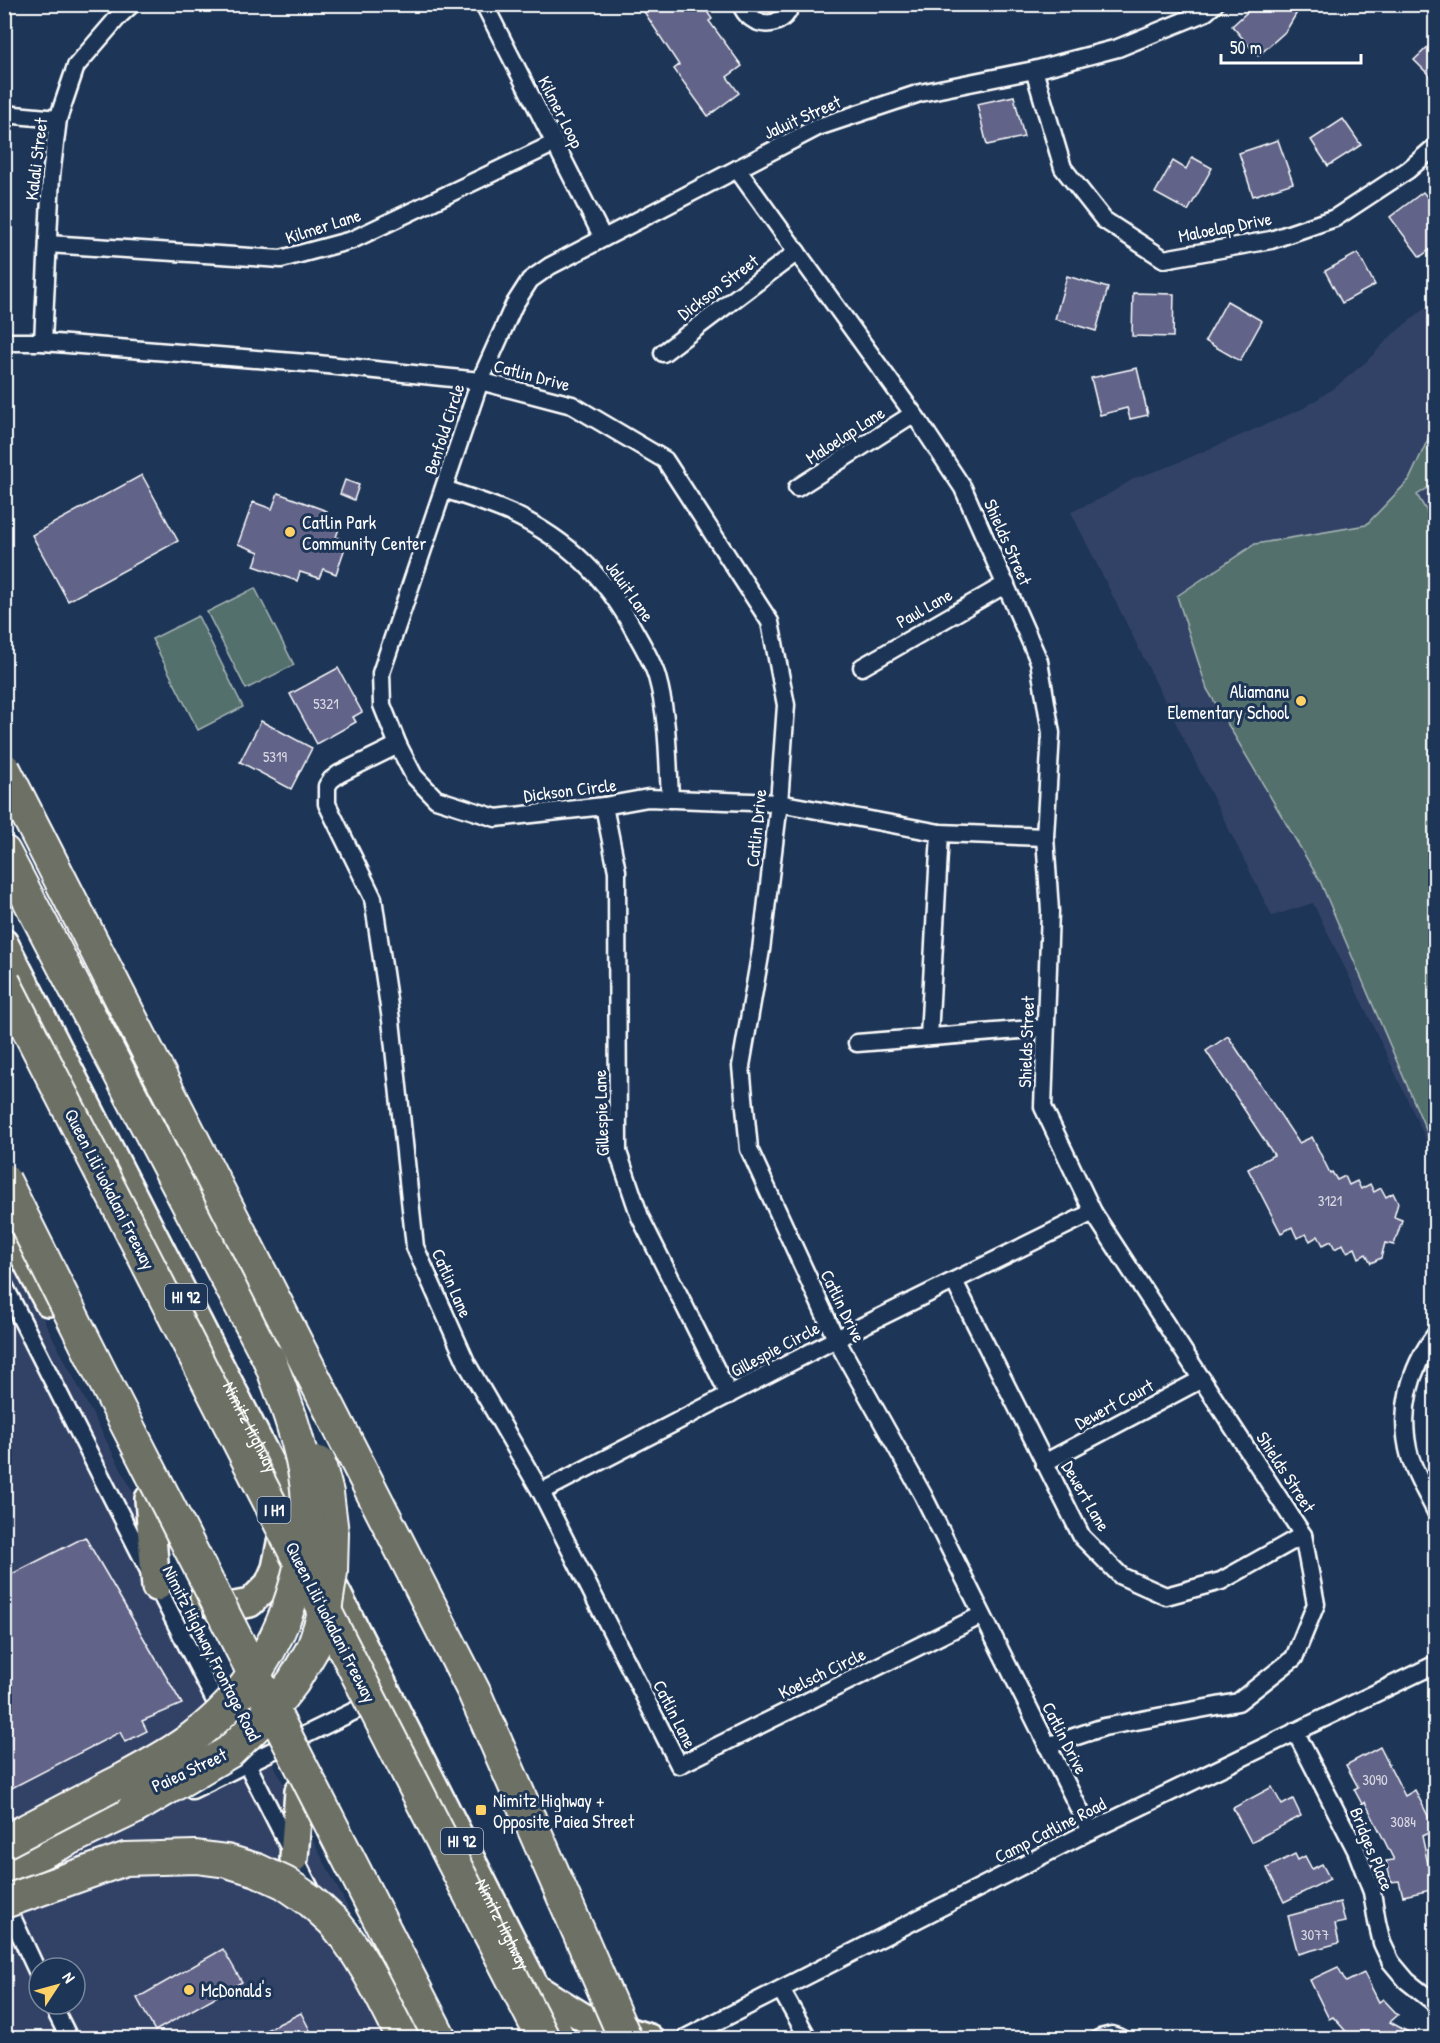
<svg xmlns="http://www.w3.org/2000/svg" width="1440" height="2043" font-family="'Patrick Hand',sans-serif">
  <style>
    .built { fill: #324366; fill-rule: evenodd }
    .green { fill: #536f6d; stroke: #a9b7b6; stroke-width: 1.5 }
    .building { fill: #626489; stroke: #fff; stroke-width: 1.5 }
    .lines { fill: none; stroke-linecap: round; stroke-linejoin: round }
    .street-casing { stroke: #fff; stroke-width: 21 }
    .primary-casing { stroke: #fff; stroke-width: 32 }
    .highway-casing { stroke: #fff; stroke-width: 36 }
    .street { stroke: #1d3557; stroke-width: 16 }
    .primary { stroke: #6c7065; stroke-width: 27 }
    .highway { stroke: #6c7065; stroke-width: 32 }
    .highway-bridge-casing { stroke: #fff; stroke-width: 36; stroke-linecap: butt }
    .highway-bridge { stroke: #6c7065; stroke-width: 32 }
    .poi-dot { fill: #ffd166; stroke: #1d3557; stroke-width: 2 }
    .labels { text-anchor: middle; dominant-baseline: central; stroke-width: 6; stroke-linejoin: round; paint-order: stroke }
    .number-label { font-size: 15px; fill: #d8d8e2 }
    .shield { fill: #1d3557; stroke: #bbc2cd; stroke-width: 1.5 }
    .shield-label { font-size: 16px; font-weight: bold; fill: #fff }
    .street-label { font-size: 18px; fill: #fff; stroke: #1d3557 }
    .poi-label { font-size: 18px; fill: #fff; stroke: #1d3557; text-anchor: start }
  </style>
  <rect width="100%" height="100%" fill="#1d3557"/>
  <filter id="ink" filterUnits="userSpaceOnUse"><feTurbulence type="fractalNoise" baseFrequency=".0167" numOctaves="2"/><feDisplacementMap in="SourceGraphic" scale="12" xChannelSelector="R" yChannelSelector="G"/><feConvolveMatrix kernelMatrix="1 2 1 2 8 2 1 2 1" color-interpolation-filters="sRGB"/></filter>
  <g filter="url(#ink)">
    <!-- built -->
    <g class="built">
      <path d="M 1435,300 L 1435,1159 L 1371,1021 L 1313,903 L 1272,916 L 1071,512 L 1104,497 L 1135,478 L 1170,466 L 1304,408 L 1337,386 L 1367,361 L 1392,335 Z"/>
      <path d="M 4,1243 L 363,1937 L 413,2038 L 5,2038 ZM 39,1968 L 75,1968 L 75,2004 L 39,2004 Z"/>
    </g>
    <!-- green -->
    <g class="green">
      <path d="M 1435,424 L 1435,483 L 1417,495 L 1436,527 L 1435,1151 L 1320,881 L 1207,689 L 1177,596 L 1255,544 L 1366,525 L 1409,480 Z"/>
      <path d="M 255,588 L 294,665 L 246,689 L 207,612 Z"/>
      <path d="M 198,616 L 243,707 L 198,730 L 152,639 Z"/>
    </g>
    <!-- building -->
    <g class="building">
      <path d="M 639,4 L 702,4 L 712,19 L 709,21 L 742,66 L 727,77 L 739,93 L 708,116 L 674,69 L 679,65 Z"/>
      <path d="M 1256,4 L 1302,4 L 1286,31 L 1258,56 L 1232,26 Z"/>
      <path d="M 1436,39 L 1436,82 L 1414,60 Z"/>
      <path d="M 1014,96 L 1024,137 L 987,145 L 977,104 Z"/>
      <path d="M 1343,119 L 1361,145 L 1328,166 L 1311,140 Z"/>
      <path d="M 1278,140 L 1293,183 L 1253,196 L 1239,153 Z"/>
      <path d="M 1192,157 L 1212,168 L 1188,211 L 1155,193 L 1173,161 L 1186,169 Z"/>
      <path d="M 1436,189 L 1436,245 L 1420,257 L 1390,217 L 1423,192 L 1427,197 Z"/>
      <path d="M 1358,253 L 1375,285 L 1342,303 L 1325,271 Z"/>
      <path d="M 1067,276 L 1108,288 L 1096,331 L 1055,319 Z"/>
      <path d="M 1133,293 L 1174,294 L 1173,337 L 1132,336 Z"/>
      <path d="M 1227,301 L 1262,321 L 1240,361 L 1205,341 Z"/>
      <path d="M 1137,368 L 1148,415 L 1130,419 L 1127,408 L 1100,415 L 1091,378 Z"/>
      <path d="M 142,475 L 178,541 L 68,601 L 32,535 Z"/>
      <path d="M 345,480 L 359,485 L 354,500 L 340,494 Z"/>
      <path d="M 278,493 L 327,511 L 324,520 L 340,526 L 336,537 L 347,542 L 336,574 L 323,569 L 319,578 L 300,572 L 297,581 L 254,566 L 259,552 L 238,544 L 253,502 L 272,509 Z"/>
      <path d="M 338,668 L 362,712 L 353,717 L 356,722 L 317,744 L 290,694 Z"/>
      <path d="M 261,721 L 312,748 L 291,789 L 240,762 Z"/>
      <path d="M 1228,1036 L 1299,1143 L 1312,1137 L 1330,1173 L 1332,1172 L 1337,1180 L 1345,1176 L 1349,1185 L 1357,1181 L 1361,1189 L 1370,1184 L 1374,1192 L 1381,1188 L 1386,1197 L 1393,1193 L 1398,1203 L 1394,1217 L 1402,1220 L 1394,1245 L 1385,1243 L 1381,1258 L 1371,1263 L 1366,1254 L 1359,1258 L 1355,1248 L 1347,1252 L 1343,1244 L 1335,1249 L 1331,1241 L 1323,1245 L 1318,1236 L 1310,1241 L 1306,1234 L 1297,1238 L 1292,1227 L 1281,1233 L 1248,1169 L 1274,1155 L 1206,1051 Z"/>
      <path d="M 85,1537 L 182,1704 L 142,1721 L 147,1731 L 125,1742 L 120,1732 L 4,1792 L 4,1578 Z"/>
      <path d="M 1380,1747 L 1405,1796 L 1415,1790 L 1435,1830 L 1422,1836 L 1428,1864 L 1436,1862 L 1436,1889 L 1403,1896 L 1399,1881 L 1391,1882 L 1386,1861 L 1394,1860 L 1365,1802 L 1362,1804 L 1354,1789 L 1358,1787 L 1346,1765 Z"/>
      <path d="M 1272,1787 L 1282,1805 L 1293,1799 L 1301,1816 L 1251,1842 L 1233,1808 Z"/>
      <path d="M 1295,1854 L 1298,1860 L 1305,1856 L 1312,1869 L 1322,1864 L 1330,1879 L 1284,1902 L 1267,1868 Z"/>
      <path d="M 1340,1902 L 1345,1922 L 1335,1924 L 1339,1943 L 1298,1954 L 1288,1916 Z"/>
      <path d="M 223,1949 L 242,1982 L 155,2031 L 137,1998 Z"/>
      <path d="M 1338,1967 L 1346,1982 L 1364,1973 L 1379,2002 L 1383,1999 L 1398,2015 L 1390,2022 L 1419,2038 L 1352,2038 L 1333,2017 L 1329,2019 L 1310,1980 Z"/>
      <path d="M 301,2013 L 314,2038 L 250,2038 Z"/>
    </g>
    <g class="lines">
      <!-- street casing -->
      <g class="street-casing">
        <g id="street">
          <path d="M 484,4 L 603,238"/>
          <path d="M 741,4 C 749,29 784,31 791,4"/>
          <path d="M 1034,70 L 1063,168 L 1104,220 L 1164,259 L 1271,240 L 1335,218 L 1408,170 L 1436,146"/>
          <path d="M 4,114 L 58,119"/>
          <path d="M 737,169 L 920,423 L 963,488 L 1039,661 L 1051,733 L 1045,837 L 1050,911 L 1043,1107 L 1093,1212 L 1303,1535 L 1316,1604 L 1294,1658 L 1238,1702 L 1104,1727 L 1047,1746"/>
          <path d="M 48,244 L 281,259 L 352,240 L 555,143"/>
          <path d="M 4,342 L 43,342 L 318,364 L 480,381 L 572,405 L 665,460 L 770,622 L 786,705 L 779,803 L 761,950 L 741,1066 L 749,1149 L 836,1339 L 923,1495 L 1090,1831"/>
          <path d="M 43,342 L 51,176 L 58,119 L 76,66 L 120,15 L 132,4"/>
          <path d="M 663,353 L 797,252"/>
          <path d="M 797,488 L 913,414"/>
          <path d="M 444,489 C 467,497 491,504 513,514 C 569,541 606,577 635,632 C 643,646 652,661 657,677 C 668,716 668,759 670,799"/>
          <path d="M 862,667 L 1006,584"/>
          <path d="M 398,745 L 339,774 L 331,780 L 327,786 L 327,804 L 373,898 L 391,1020 L 415,1247 L 467,1364 L 541,1492 L 679,1765 L 982,1615"/>
          <path d="M 604,806 L 617,871 L 618,1152 L 640,1217 L 729,1395"/>
          <path d="M 1045,837 L 940,833 L 779,803 L 648,798 L 604,806 L 496,818 L 436,799 L 414,776 L 398,745 L 382,705 L 381,673 L 480,381 L 514,305 L 530,280 L 550,266 L 818,127 L 920,93 L 1034,70 L 1118,48 L 1206,12 L 1215,4"/>
          <path d="M 929,1037 L 940,833"/>
          <path d="M 857,1043 L 1045,1028"/>
          <path d="M 954,1281 L 1082,1537 L 1121,1576 L 1166,1596 L 1221,1581 L 1303,1535"/>
          <path d="M 4,1285 L 314,1896"/>
          <path d="M 1436,1334 C 1409,1369 1398,1413 1410,1457 C 1416,1476 1427,1494 1436,1512"/>
          <path d="M 1044,1463 L 1202,1379"/>
          <path d="M 541,1492 L 836,1339 L 1093,1212"/>
          <path d="M 1295,1731 L 1356,1850 L 1372,1892 L 1377,1922 L 1382,1943 L 1391,1962 L 1407,1981 L 1436,2004"/>
          <path d="M 192,1790 L 377,1700"/>
          <path d="M 4,1900 L 39,1975"/>
          <path d="M 781,1990 L 808,2038"/>
          <path d="M 52,2004 L 69,2038"/>
          <path d="M 685,2038 L 1090,1831 L 1436,1664"/>
          <path d="M 1100,2038 L 1112,2035 L 1121,2038"/>
        </g>
      </g>
      <!-- primary casing -->
      <g class="primary-casing">
        <g id="primary">
          <path id="s1" d="M 4,943 L 308,1538"/>
          <path d="M 4,1217 L 48,1302"/>
          <path d="M 149,1499 L 156,1587"/>
          <path id="s2" d="M 326,1572 L 561,2038"/>
          <path d="M 204,1596 L 212,1604 L 224,1608 L 250,1603 L 269,1584 L 276,1568 L 282,1538 L 282,1519"/>
          <path d="M 294,1858 L 299,1791"/>
          <path d="M 536,1988 L 583,2017 L 649,2038"/>
        </g>
      </g>
      <!-- highway casing -->
      <g class="highway-casing">
        <g id="highway">
          <path d="M 4,852 L 269,1359"/>
          <path d="M 4,1870 L 134,1808"/>
          <path d="M 334,1922 C 364,1958 382,1997 403,2038"/>
        </g>
      </g>
      <!-- street -->
      <use href="#street" class="street"/>
      <!-- primary -->
      <use href="#primary" class="primary"/>
      <!-- highway -->
      <use href="#highway" class="highway"/>
      <!-- highway-bridge casing -->
      <g class="highway-bridge-casing">
        <g id="highway-bridge">
          <path d="M 4,769 L 474,1692 L 625,2038"/>
          <path d="M 4,982 L 543,2038"/>
          <path d="M 4,1180 L 99,1370 L 440,2038"/>
          <path d="M 134,1808 L 229,1752 L 266,1716 L 293,1682 L 313,1648 L 325,1611 L 331,1572 L 332,1533 L 327,1493 L 319,1463"/>
          <path d="M 4,1842 C 41,1823 77,1804 113,1785 C 139,1771 167,1757 191,1739 C 254,1692 289,1629 303,1553 C 306,1533 309,1510 307,1489 C 302,1445 285,1400 269,1359"/>
          <path d="M 4,1902 L 125,1859 L 196,1857 L 227,1861 L 257,1870 L 285,1883 L 311,1901 L 334,1922"/>
        </g>
      </g>
      <!-- highway-bridge -->
      <use href="#highway-bridge" class="highway-bridge"/>
    </g>
  </g>
  <!-- markers -->
  <g class="poi-dot">
    <circle cx="290" cy="532" r="6"/>
    <circle cx="1301" cy="701" r="6"/>
    <rect x="475" y="1804" width="12" height="12" rx="3"/>
    <circle cx="189" cy="1990" r="6"/>
  </g>
  <g class="labels">
    <!-- number labels -->
    <g class="number-label">
      <text x="326" y="703">5321</text>
      <text x="275" y="756">5319</text>
      <text x="1330" y="1200">3121</text>
      <text x="1375" y="1779">3090</text>
      <text x="1403" y="1821">3084</text>
      <text x="1315" y="1934">3077</text>
    </g>
    <!-- shield labels -->
    <g class="shield">
      <rect x="165" y="1284" width="42" height="26" rx="4.5"/>
      <rect x="257.5" y="1497" width="33" height="26" rx="4.5"/>
      <rect x="441" y="1828" width="42" height="26" rx="4.5"/>
    </g>
    <g class="shield-label">
      <text x="186" y="1297">HI 92</text>
      <text x="274" y="1510">I H1</text>
      <text x="462" y="1841">HI 92</text>
    </g>
    <!-- street labels -->
    <g class="street-label">
      <text transform="translate(561 112) rotate(63)">Kilmer Loop</text>
      <text transform="translate(802 117) rotate(-24)">Jaluit Street</text>
      <text transform="translate(36 159) rotate(-83)">Kalali Street</text>
      <text transform="translate(323 226) rotate(-18)">Kilmer Lane</text>
      <text transform="translate(1225 227) rotate(-11)">Maloelap Drive</text>
      <text transform="translate(718 287) rotate(-37)">Dickson Street</text>
      <text transform="translate(532 375) rotate(15)">Catlin Drive</text>
      <text transform="translate(444 429) rotate(-72)">Benfold Circle</text>
      <text transform="translate(845 435) rotate(-33)">Maloelap Lane</text>
      <text transform="translate(1008 542) rotate(66)">Shields Street</text>
      <text transform="translate(630 591) rotate(55)">Jaluit Lane</text>
      <text transform="translate(924 608) rotate(-30)">Paul Lane</text>
      <text transform="translate(570 790) rotate(-7)">Dickson Circle</text>
      <text transform="translate(756 828) rotate(-84)">Catlin Drive</text>
      <text transform="translate(1026 1042) rotate(-88)">Shields Street</text>
      <text transform="translate(601 1113) rotate(-92)">Gillespie Lane</text>
      <text transform="translate(110 1189) rotate(63)">Queen Liliʻuokalani Freeway</text>
      <text transform="translate(452 1283) rotate(66)">Catlin Lane</text>
      <text transform="translate(843 1306) rotate(64)">Catlin Drive</text>
      <text transform="translate(775 1349) rotate(-28)">Gillespie Circle</text>
      <text transform="translate(1114 1404) rotate(-28)">Dewert Court</text>
      <text stroke="none"><textPath href="#s1" startOffset="543">Nimitz Highway</textPath></text>
      <text transform="translate(1286 1472) rotate(57)">Shields Street</text>
      <text transform="translate(1086 1496) rotate(60)">Dewert Lane</text>
      <text transform="translate(331 1622) rotate(63)">Queen Liliʻuokalani Freeway</text>
      <text transform="translate(212 1653) rotate(63)">Nimitz Highway Frontage Road</text>
      <text transform="translate(822 1673) rotate(-26)">Koelsch Circle</text>
      <text transform="translate(675 1714) rotate(63)">Catlin Lane</text>
      <text transform="translate(1065 1738) rotate(63)">Catlin Drive</text>
      <text transform="translate(189 1770) rotate(-25)">Paiea Street</text>
      <text transform="translate(1050 1830) rotate(-27)">Camp Catline Road</text>
      <text transform="translate(1372 1849) rotate(68)">Bridges Place</text>
      <text stroke="none"><textPath href="#s2" startOffset="394">Nimitz Highway</textPath></text>
    </g>
    <!-- poi labels -->
    <g class="poi-label">
      <text x="302" y="522">Catlin Park<tspan x="302" dy="21">Community Center</tspan></text>
      <text x="1289" y="691" text-anchor="end">Aliamanu<tspan x="1289" dy="21">Elementary School</tspan></text>
      <text x="493" y="1800">Nimitz Highway +<tspan x="493" dy="21">Opposite Paiea Street</tspan></text>
      <text x="201" y="1990">McDonald's</text>
    </g>
  </g>
  <!-- margin -->
  <rect width="1440" height="2043" fill="none" stroke="#1d3557" stroke-width="24"/>
  <rect x="12" y="12" width="1416" height="2019" fill="none" stroke="#fff" stroke-width="2" filter="url(#ink)"/>
  <!-- north arrow -->
  <g transform="translate(57 1986) rotate(54)"><circle r="28" fill="#1d3557" stroke="#77869a" stroke-width="1.5"/>
  <path d="M0-4.5L10 22L0 15L-10 22Z" fill="#ffd166"/>
  <text y="-9" font-size="16" font-weight="bold" text-anchor="middle" fill="#ffffff">N</text>
  </g>
  <!-- scale -->
  <path d="M1221 54v9h140v-9" fill="none" stroke="#ffffff" stroke-width="3"/>
  <text x="1230" y="54" font-size="18" fill="#ffffff" stroke="#1d3557" stroke-width="4.5" paint-order="stroke">50 m</text>
</svg>
